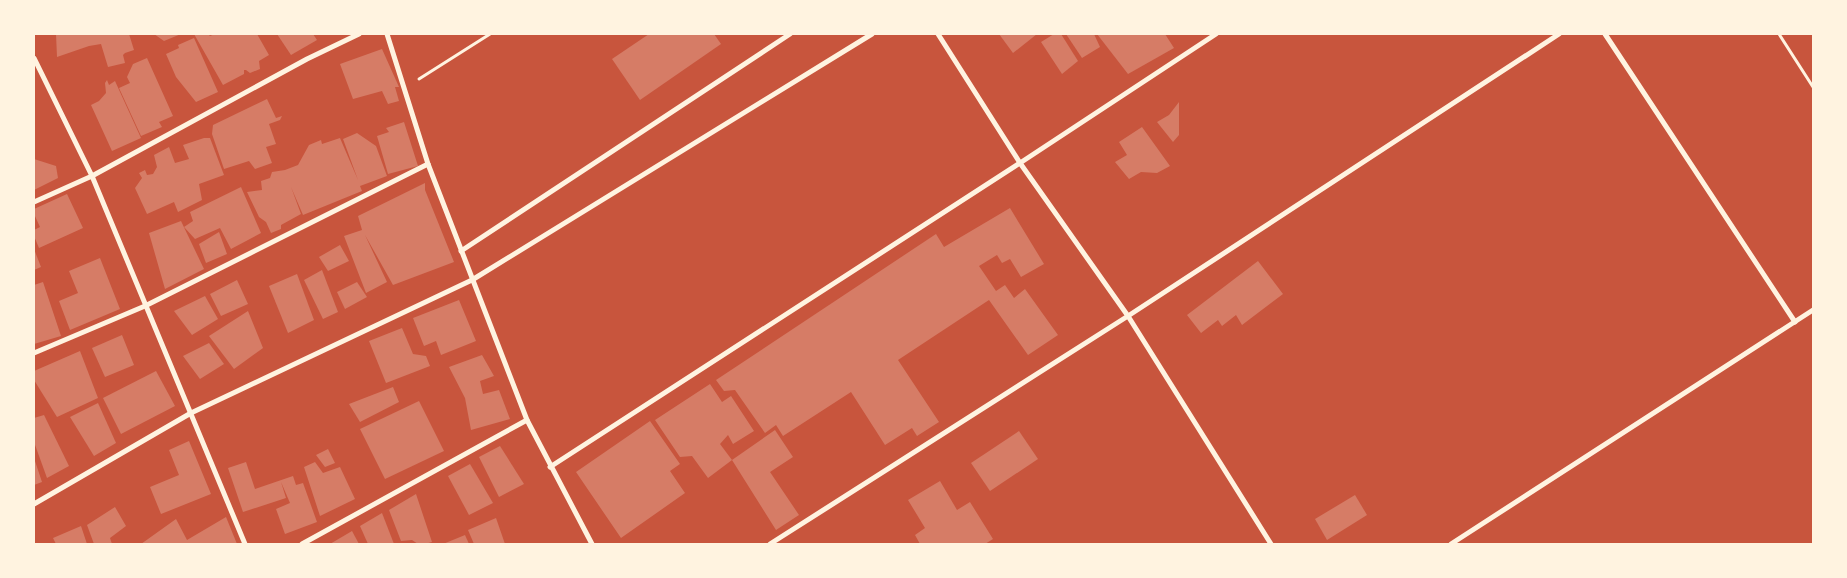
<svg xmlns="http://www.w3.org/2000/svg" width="1847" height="578" font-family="'Public Sans',sans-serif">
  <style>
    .building { fill: #d67c66 }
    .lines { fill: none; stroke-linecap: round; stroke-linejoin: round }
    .path { stroke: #fff3e0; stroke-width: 3 }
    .minor { stroke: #fff3e0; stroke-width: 5 }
  </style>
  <rect width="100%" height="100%" fill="#c8553d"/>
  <!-- building -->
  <g class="building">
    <path d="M 56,34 L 129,34 L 134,50 L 125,53 L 123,55 L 125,63 L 108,67 L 101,44 L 89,46 L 57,57 Z"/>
    <path d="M 154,34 L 181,34 L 164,41 Z"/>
    <path d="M 194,34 L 208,34 L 210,36 L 215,34 L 257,34 L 269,55 L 259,61 L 260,69 L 250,73 L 246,70 L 244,70 L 244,74 L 223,85 Z"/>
    <path d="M 277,34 L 313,34 L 317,40 L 291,55 Z"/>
    <path d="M 649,34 L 714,34 L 721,44 L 640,100 L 612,59 Z"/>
    <path d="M 999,34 L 1037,34 L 1013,53 Z"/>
    <path d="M 1054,34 L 1061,34 L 1078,61 L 1062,74 L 1041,42 Z"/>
    <path d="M 1066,34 L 1094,34 L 1100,47 L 1082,58 Z"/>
    <path d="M 1097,34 L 1165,34 L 1174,48 L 1128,74 Z"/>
    <path d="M 194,38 L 218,92 L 196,102 L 176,77 L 166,54 L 179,48 L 178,45 Z"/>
    <path d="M 382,49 L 399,87 L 395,87 L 399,101 L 388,104 L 382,91 L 353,99 L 340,64 Z"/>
    <path d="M 147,58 L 173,116 L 159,122 L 162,127 L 141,136 L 119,88 L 130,83 L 127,77 L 133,64 Z"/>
    <path d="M 107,80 L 109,85 L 115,81 L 141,138 L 112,151 L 91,105 L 99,101 L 106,93 L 105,83 Z"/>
    <path d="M 267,99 L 276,118 L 282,116 L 280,120 L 269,124 L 276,144 L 266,147 L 272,163 L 255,169 L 249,161 L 224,169 L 212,134 L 213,125 Z"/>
    <path d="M 1179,102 L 1179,135 L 1173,142 L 1157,122 L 1169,115 Z"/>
    <path d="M 404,122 L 418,166 L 388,174 L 377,136 L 389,132 L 386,128 Z"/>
    <path d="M 1142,127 L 1170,166 L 1157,173 L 1141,172 L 1129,179 L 1115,162 L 1127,155 L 1119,142 Z"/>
    <path d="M 357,133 L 376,146 L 387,176 L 360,186 L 362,191 L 303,215 L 291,187 L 301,214 L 281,225 L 281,229 L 271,233 L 266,222 L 259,217 L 247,192 L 262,190 L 261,181 L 270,178 L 272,172 L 285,170 L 298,165 L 309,145 L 321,140 L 322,144 L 340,138 L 358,180 L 343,139 Z"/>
    <path d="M 204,138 L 210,138 L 224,175 L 199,184 L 202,200 L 178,212 L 174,202 L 147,214 L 135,188 L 142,178 L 139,173 L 145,170 L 147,175 L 153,174 L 157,167 L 154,155 L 169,147 L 175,163 L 189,159 L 183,145 Z"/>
    <path d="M 34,159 L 56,166 L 58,178 L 34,190 Z"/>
    <path d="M 425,183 L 425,190 L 454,262 L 393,285 L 365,235 L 387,282 L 366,293 L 344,236 L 362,230 L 358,216 Z"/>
    <path d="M 241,187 L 261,233 L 231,249 L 220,228 L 195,239 L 184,227 L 193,221 L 190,212 Z"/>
    <path d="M 67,194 L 83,228 L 39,248 L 34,236 L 34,230 L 40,227 L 34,214 L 34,209 Z"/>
    <path d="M 1010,208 L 1044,264 L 1021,277 L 1010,259 L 1002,263 L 997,255 L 979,266 L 996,291 L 1005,285 L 1014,298 L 1025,289 L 1058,335 L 1028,355 L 989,300 L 898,360 L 939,422 L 917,436 L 912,428 L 885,445 L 851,392 L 783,436 L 776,425 L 765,433 L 735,390 L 724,391 L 716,380 L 936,234 L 944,247 Z"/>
    <path d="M 181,221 L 204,269 L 165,289 L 149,233 Z"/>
    <path d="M 219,232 L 227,254 L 206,263 L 199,244 Z"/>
    <path d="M 340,245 L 349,261 L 328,271 L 319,257 Z"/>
    <path d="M 34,249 L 41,267 L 34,270 Z"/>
    <path d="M 100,258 L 120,309 L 70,330 L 59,301 L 78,293 L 69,271 Z"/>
    <path d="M 1258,261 L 1283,294 L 1242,325 L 1236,315 L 1222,326 L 1218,320 L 1201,333 L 1187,315 Z"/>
    <path d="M 322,270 L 338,312 L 323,319 L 304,280 Z"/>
    <path d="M 297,274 L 314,320 L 288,333 L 269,286 Z"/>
    <path d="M 237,280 L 248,304 L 221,316 L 210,294 Z"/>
    <path d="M 43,282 L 61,336 L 34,344 L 34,285 Z"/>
    <path d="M 357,282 L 367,297 L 345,309 L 337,292 Z"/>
    <path d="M 205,296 L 218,319 L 192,335 L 174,311 Z"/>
    <path d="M 459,300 L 476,341 L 441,355 L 436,341 L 424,346 L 413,318 Z"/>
    <path d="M 248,311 L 263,348 L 234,369 L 209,336 Z"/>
    <path d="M 402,328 L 413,354 L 426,356 L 430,366 L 386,383 L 369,341 Z"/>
    <path d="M 122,335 L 134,365 L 105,377 L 92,348 Z"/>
    <path d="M 209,343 L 224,364 L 200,379 L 183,356 Z"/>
    <path d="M 80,351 L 98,398 L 57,417 L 34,380 L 34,371 Z"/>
    <path d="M 482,355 L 494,376 L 480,381 L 483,394 L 499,390 L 510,419 L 471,430 L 465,398 L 449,367 Z"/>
    <path d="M 156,371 L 175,406 L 121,434 L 103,398 Z"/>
    <path d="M 710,384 L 722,402 L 731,396 L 754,431 L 733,444 L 728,435 L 720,444 L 732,460 L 708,478 L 692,456 L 680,457 L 655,420 Z"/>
    <path d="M 393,387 L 399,402 L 360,422 L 349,404 Z"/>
    <path d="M 419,401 L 444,451 L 385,479 L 360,429 Z"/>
    <path d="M 98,403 L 116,443 L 94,456 L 70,417 Z"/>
    <path d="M 44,415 L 69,466 L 47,478 L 34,442 L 34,418 Z"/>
    <path d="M 650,421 L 680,464 L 670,471 L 685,493 L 621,538 L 576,472 Z"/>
    <path d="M 775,430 L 793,457 L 770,472 L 799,515 L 776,530 L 732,460 Z"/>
    <path d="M 1019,431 L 1038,459 L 990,491 L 971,463 Z"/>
    <path d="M 189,441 L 211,494 L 161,514 L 150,487 L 179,475 L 169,450 Z"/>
    <path d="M 500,446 L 524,484 L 499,497 L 479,457 Z"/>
    <path d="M 328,449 L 335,463 L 325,467 L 316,455 Z"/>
    <path d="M 34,458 L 42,482 L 34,485 Z"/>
    <path d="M 246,462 L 255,489 L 293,476 L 296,485 L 303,483 L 317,522 L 285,534 L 276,509 L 290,503 L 281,482 L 286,498 L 243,512 L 228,468 Z"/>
    <path d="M 315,462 L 323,473 L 340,467 L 355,499 L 320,516 L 304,467 Z"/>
    <path d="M 470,464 L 493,503 L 469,515 L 448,476 Z"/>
    <path d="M 940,481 L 957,510 L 970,502 L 993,539 L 985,544 L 920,544 L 915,535 L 925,528 L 908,500 Z"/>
    <path d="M 416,494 L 432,542 L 425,544 L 418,544 L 412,540 L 401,541 L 389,510 Z"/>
    <path d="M 1355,495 L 1367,515 L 1327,540 L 1315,519 Z"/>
    <path d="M 115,507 L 126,526 L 110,538 L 112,544 L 94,544 L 87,525 Z"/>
    <path d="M 382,513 L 394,544 L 368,544 L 360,526 Z"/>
    <path d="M 226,517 L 237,544 L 141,544 L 176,519 L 187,540 Z"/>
    <path d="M 496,518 L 505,544 L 474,544 L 468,530 Z"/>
    <path d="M 81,526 L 87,544 L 56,544 L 53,538 Z"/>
    <path d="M 352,531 L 359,544 L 330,544 Z"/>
    <path d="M 465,535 L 469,544 L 443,544 Z"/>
  </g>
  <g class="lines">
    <!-- path -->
    <g class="path">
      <path d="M 1779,34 L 1813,87"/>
      <path d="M 419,79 L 490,34"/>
    </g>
    <!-- minor -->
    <g class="minor">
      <path d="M 387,34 L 428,164 L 527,420 L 592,544"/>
      <path d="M 938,34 L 1020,163 L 1128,316 L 1271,544"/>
      <path d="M 1605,34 L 1795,322"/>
      <path d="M 34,58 L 92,176 L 245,544"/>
      <path d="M 34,202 L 92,176 L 307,59 L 359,34"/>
      <path d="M 461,251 L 790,34"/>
      <path d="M 34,353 L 145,306 L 428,164"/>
      <path d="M 550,467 L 1020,163 L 1216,34"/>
      <path d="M 34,504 L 191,413 L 472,280 L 872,34"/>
      <path d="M 302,544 L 527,420"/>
      <path d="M 770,544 L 1128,316 L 1559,34"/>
      <path d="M 1451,544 L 1813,310"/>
    </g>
  </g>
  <!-- border -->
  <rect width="1847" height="578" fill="none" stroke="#fff3e0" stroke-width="70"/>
</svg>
